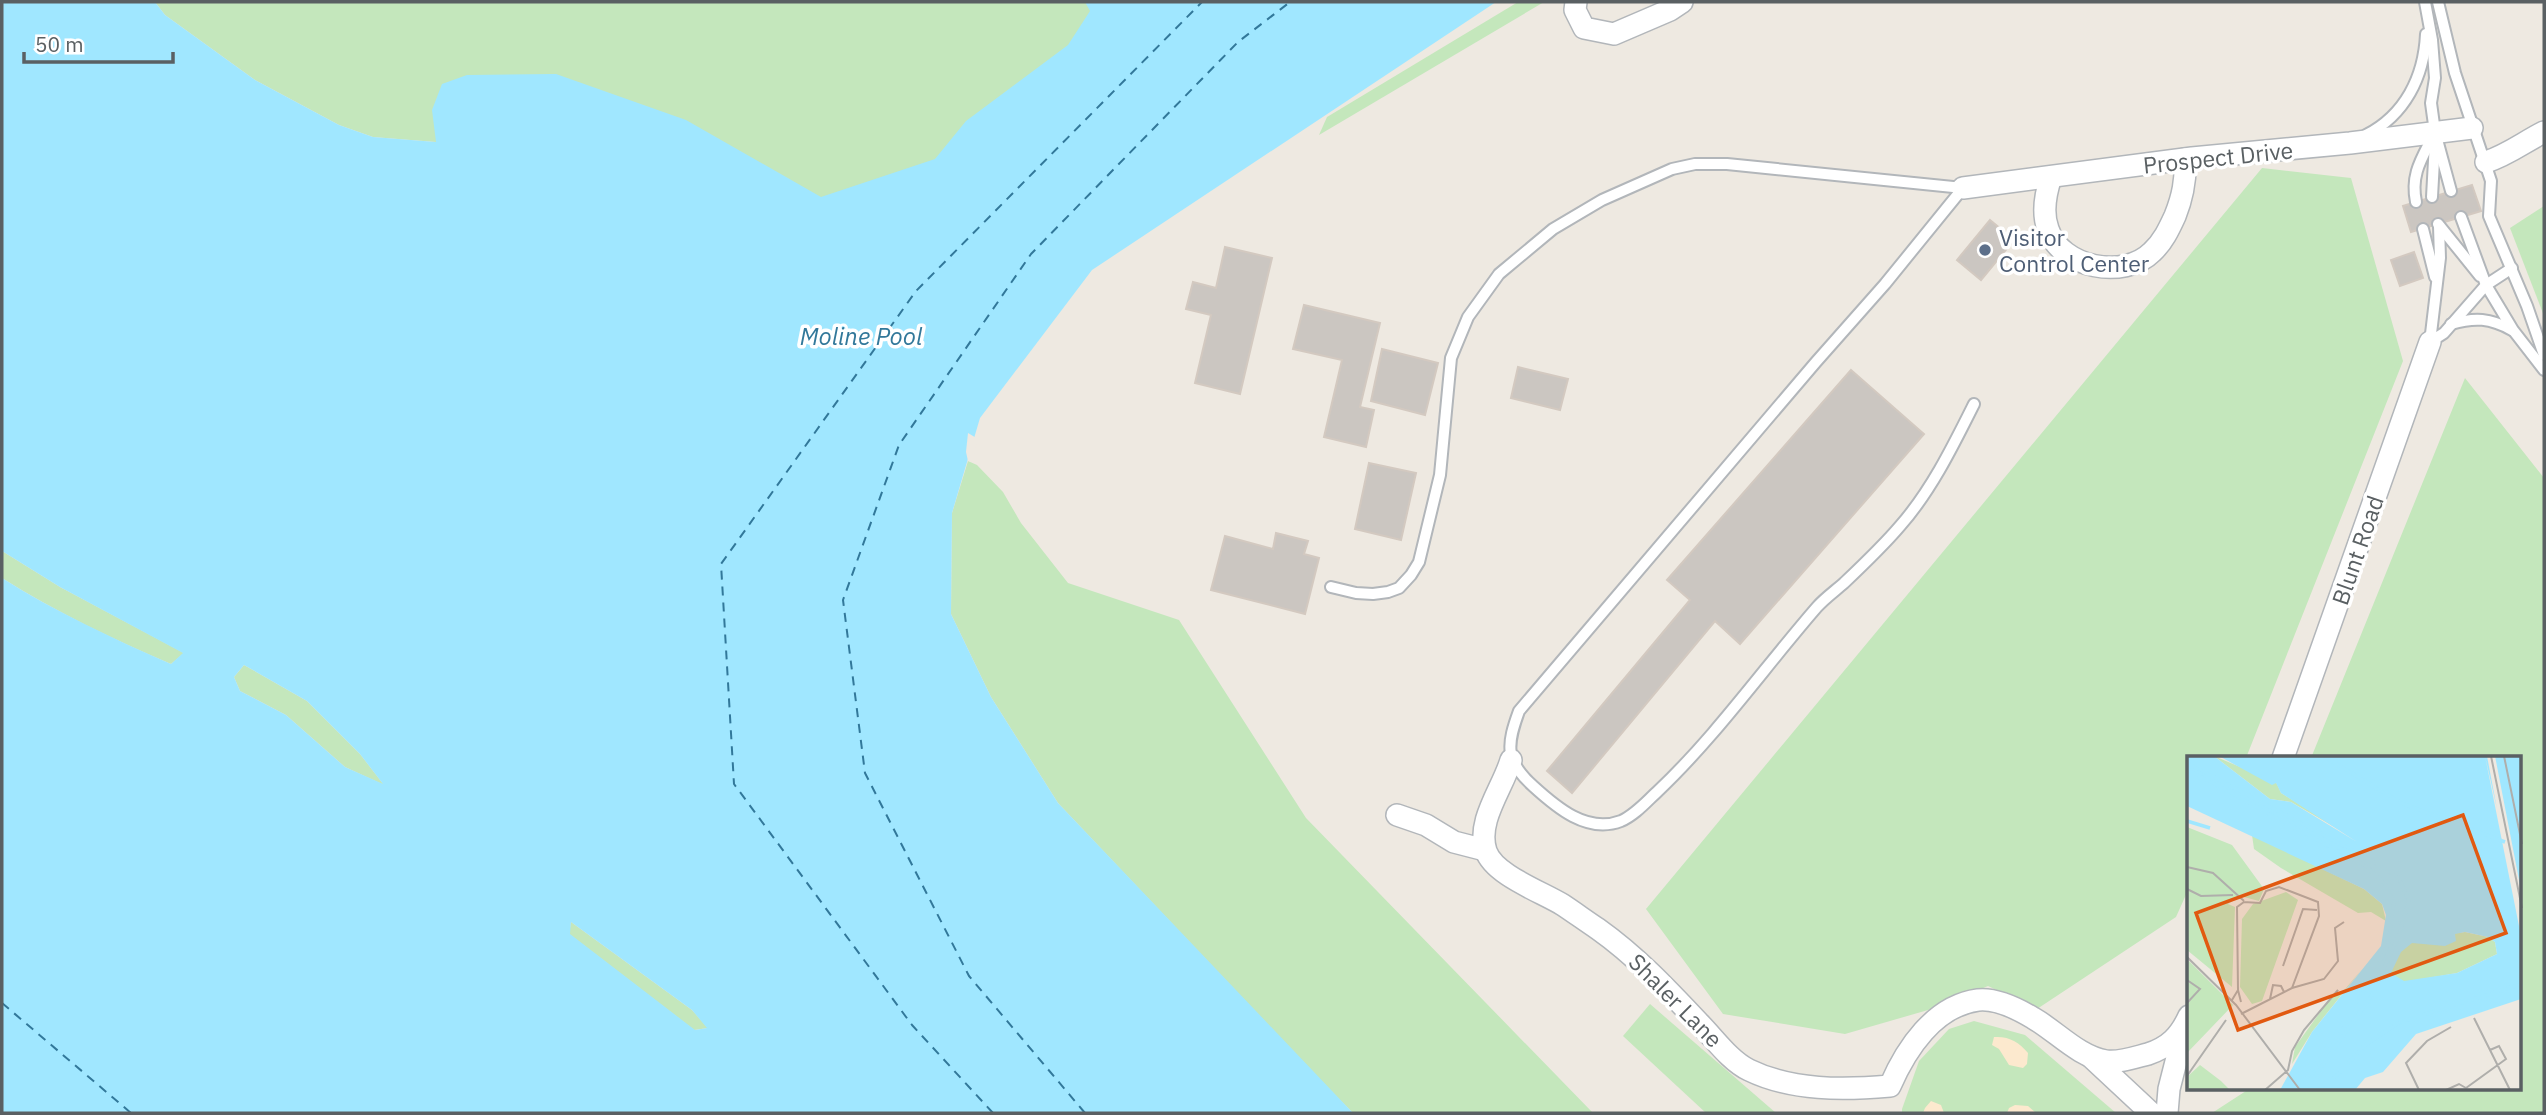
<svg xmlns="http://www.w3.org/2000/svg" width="2546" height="1115" font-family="'IBM Plex Sans',sans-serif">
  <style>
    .green { fill: #c4e7bc }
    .sand { fill: #fce9ce }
    .water { fill: #a0e7ff; fill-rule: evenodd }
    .pier { fill: #eee9e1 }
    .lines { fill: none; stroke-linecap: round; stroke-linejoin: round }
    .ferry { stroke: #32789a; stroke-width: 2; stroke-dasharray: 9 7; stroke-linecap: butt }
    .building { fill: #cbc6c1; stroke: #d3c9c0; stroke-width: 2 }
    .lane-casing { stroke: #b2b6ba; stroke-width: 14 }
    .street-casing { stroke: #b2b6ba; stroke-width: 24 }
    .lane { stroke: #fff; stroke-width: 10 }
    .street { stroke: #fff; stroke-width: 21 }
    .service-dot { fill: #5c6f8a; stroke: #fff; stroke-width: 2.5 }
    .labels { text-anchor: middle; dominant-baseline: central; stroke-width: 7; stroke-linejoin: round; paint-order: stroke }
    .street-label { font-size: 23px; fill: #5a6063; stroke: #fff }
    .service-label { font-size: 23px; fill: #4e5e75; stroke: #fff; text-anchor: start }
    .water-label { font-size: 24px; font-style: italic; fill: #32789a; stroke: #fff }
    .inset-river { fill: none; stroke: #a0e7ff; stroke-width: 3.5 }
    .inset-road { fill: none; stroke: #afaeab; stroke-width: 2 }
    .view { fill: #e15910; fill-opacity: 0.15; stroke: #e15910; stroke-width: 3.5 }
    .inset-edge { fill: none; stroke: #5a6063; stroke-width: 3.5 }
  </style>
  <rect width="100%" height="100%" fill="#eee9e1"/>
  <!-- green -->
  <g class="green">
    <path d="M 155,2 L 1112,2 L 876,249 L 436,142 L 373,137 L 339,125 L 255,80 L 165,15 Z"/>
    <path d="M 1518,2 L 1544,2 L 1319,135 L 1327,117 Z"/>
    <path d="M 2262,168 L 2351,178 L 2403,361 L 2246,758 L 2189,758 L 2189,888 L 2176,917 L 2037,1009 L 1988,986 L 1935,1008 L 1845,1034 L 1723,1014 L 1646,909 Z"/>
    <path d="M 2544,206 L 2544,316 L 2510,228 Z"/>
    <path d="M 2465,378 L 2544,478 L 2544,1113 L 2212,1113 L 2249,1089 L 2520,1089 L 2520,758 L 2311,758 Z"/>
    <path d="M 968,461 L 977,465 L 1003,492 L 1021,523 L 1068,583 L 1179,620 L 1306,818 L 1593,1113 L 1353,1113 L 1320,1080 L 1058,803 L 991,697 L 951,614 L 952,513 Z"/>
    <path d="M 2,551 L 60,587 L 184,653 L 171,664 C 112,639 56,612 2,578 Z"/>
    <path d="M 244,665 L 307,701 L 360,754 L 384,785 L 345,767 L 286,715 L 240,691 L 234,677 Z"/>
    <path d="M 571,922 L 692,1010 L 708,1028 L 694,1030 L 569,934 Z"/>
    <path d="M 1650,1004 L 1776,1113 L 1706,1113 L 1623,1036 Z"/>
    <path d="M 1974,1021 L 2025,1035 L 2116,1113 L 1902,1113 L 1902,1109 L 1919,1061 L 1949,1029 Z"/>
  </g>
  <!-- sand -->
  <g class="sand">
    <path d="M 1994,1037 C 2009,1036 2019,1042 2028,1053 L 2027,1064 L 2023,1068 L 2009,1065 L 1999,1049 L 1992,1045 Z"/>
    <path d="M 1931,1101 L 1941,1105 L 1944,1113 L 1923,1113 L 1925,1108 Z"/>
    <path d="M 2015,1105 L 2028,1106 L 2036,1113 L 2007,1113 L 2009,1108 Z"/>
  </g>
  <!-- water -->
  <path class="water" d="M 2,2 L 155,2 L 165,15 L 255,80 L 339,125 L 373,137 L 436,142 L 432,110 L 442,84 L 467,75 L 556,74 L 686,120 L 821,197 L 935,159 L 966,121 L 1068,45 L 1090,11 L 1085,2 L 1496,2 L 1092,270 L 980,418 L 952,513 L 951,614 L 991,697 L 1058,803 L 1353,1113 L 2,1113 L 2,578 C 56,612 112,638 171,664 L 183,653 L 60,587 L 2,551 ZM 244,665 L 307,701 L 360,754 L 383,784 L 345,767 L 286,715 L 240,691 L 234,677 ZM 571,922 L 692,1010 L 707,1028 L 695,1030 L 570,934 Z"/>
  <!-- pier -->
  <path class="pier" d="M 968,433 L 978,439 L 972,462 L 968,461 L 966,452 Z"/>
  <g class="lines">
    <!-- ferry -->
    <g class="ferry">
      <path d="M 2,1003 L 131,1113"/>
      <path d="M 993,1113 L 912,1025 L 734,784 L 721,564 L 916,291 L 1202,2"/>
      <path d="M 1085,1113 L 969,976 L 865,773 L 843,600 L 899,445 L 1031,254 L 1238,42 L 1290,2"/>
    </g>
  </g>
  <!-- building -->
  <g class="building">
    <path d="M 2472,185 L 2481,211 L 2411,232 L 2403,206 Z"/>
    <path d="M 1990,220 L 2014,240 L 1981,280 L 1957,260 Z"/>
    <path d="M 1225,247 L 1272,258 L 1240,394 L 1195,383 L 1211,315 L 1186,309 L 1193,282 L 1216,288 Z"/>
    <path d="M 2414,252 L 2423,278 L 2400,286 L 2391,260 Z"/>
    <path d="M 1304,305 L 1380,323 L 1360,407 L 1374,410 L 1366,447 L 1324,437 L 1342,360 L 1293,349 Z"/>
    <path d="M 1382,349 L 1438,363 L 1425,415 L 1371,401 Z"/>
    <path d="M 1518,367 L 1568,379 L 1560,410 L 1511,398 Z"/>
    <path d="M 1851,370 L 1924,434 L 1740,644 L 1715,621 L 1572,793 L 1547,771 L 1690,600 L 1667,580 Z"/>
    <path d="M 1369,463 L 1416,473 L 1401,540 L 1355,529 Z"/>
    <path d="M 1276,533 L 1308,541 L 1304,554 L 1319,558 L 1305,614 L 1211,590 L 1225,536 L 1273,549 Z"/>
  </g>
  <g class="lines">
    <!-- lane casing -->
    <g class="lane-casing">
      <g id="lane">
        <path d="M 2425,2 L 2432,40 L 2435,78 L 2431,103 L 2435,132 L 2451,191"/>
        <path d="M 2438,2 L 2455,73 L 2491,181 L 2489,216 L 2527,306 L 2544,355"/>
        <path d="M 2366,135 C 2405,115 2424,77 2426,34"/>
        <path d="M 1963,188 L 1885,284 L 1816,362 L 1519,711 C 1507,744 1504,760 1533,786 C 1556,807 1587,834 1621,821 C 1635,815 1646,802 1658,791 C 1716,736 1764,668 1817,607 C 1825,598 1835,591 1844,583 C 1863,565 1883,546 1900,526 C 1931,491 1953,446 1974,404"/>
        <path d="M 2432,197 L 2435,142"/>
        <path d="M 2416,202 C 2410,173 2423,157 2435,132"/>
        <path d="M 2461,217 L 2486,285 L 2513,330 L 2544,370"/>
        <path d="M 2438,224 L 2480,276"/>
        <path d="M 2439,226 L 2440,258 L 2430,342 L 2444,333 L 2486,285 L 2512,268"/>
        <path d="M 2423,229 L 2435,277"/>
        <path d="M 2451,324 C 2475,317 2490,318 2512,330"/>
        <path d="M 1331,587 L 1356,593 L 1373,594 L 1388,592 L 1399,588 L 1411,575 L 1419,562 L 1440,475 L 1451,358 L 1468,317 L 1499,274 L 1553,229 L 1602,200 L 1672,169 L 1695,164 L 1727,164 L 1963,188"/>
      </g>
    </g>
    <!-- street casing -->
    <g class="street-casing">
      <g id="street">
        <path d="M 1576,2 L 1575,10 L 1584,28 L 1614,34 L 1670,10 L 1682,2"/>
        <path d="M 2486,162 C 2508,155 2524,142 2544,132"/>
        <path d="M 2051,177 C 2046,192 2042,213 2048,229 C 2061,268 2124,280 2152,252 C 2163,242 2169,229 2175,216 C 2183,196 2186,180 2185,159"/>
        <path d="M 1963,188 L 2192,158 L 2350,143 L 2472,128"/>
        <path d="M 2283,758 L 2430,342"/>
        <path d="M 1511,760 C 1503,788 1476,821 1486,851 C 1494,875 1542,892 1563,905 C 1575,913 1586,921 1598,929 C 1636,956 1667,989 1699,1023 C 1714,1038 1730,1061 1749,1070 C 1792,1091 1844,1090 1890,1086 C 1906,1049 1934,1006 1978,1000 C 1996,998 2018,1009 2033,1018 C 2056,1031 2079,1057 2106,1061 C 2119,1063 2136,1057 2148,1054 C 2169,1047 2180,1036 2189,1016"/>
        <path d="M 1397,815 L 1426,825 L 1454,842 L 1485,850"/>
        <path d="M 2091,1057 L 2151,1113"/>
        <path d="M 2167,1113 L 2169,1089 L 2184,1030"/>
      </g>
    </g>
    <!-- lane -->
    <use href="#lane" class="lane"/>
    <!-- street -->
    <use href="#street" class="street"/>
  </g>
  <!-- markers -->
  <circle class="service-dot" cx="1985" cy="250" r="7"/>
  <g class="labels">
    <!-- street labels -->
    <g class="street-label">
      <text transform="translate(2218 157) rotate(-6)">Prospect Drive</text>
      <text transform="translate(2357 550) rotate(-71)">Blunt Road</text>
      <text transform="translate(1676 1000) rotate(45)">Shaler Lane</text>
    </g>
    <!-- service labels -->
    <g class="service-label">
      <text x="1999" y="237">Visitor<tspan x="1999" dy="26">Control Center</tspan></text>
    </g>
    <!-- water labels -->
    <g class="water-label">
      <text x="861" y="336">Moline Pool</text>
    </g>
  </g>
  <!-- overview -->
  <g transform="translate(2187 756)">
    <rect width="334" height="334" fill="#eee9e1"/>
    <path d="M 27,0 L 89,26 L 94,37 L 172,85 L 104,46 L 83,43 ZM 0,71 L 45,89 L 77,133 L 72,145 L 53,140 L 41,148 L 48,151 L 45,231 L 0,194 ZM 65,79 L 177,133 L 195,148 L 199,165 L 184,156 L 171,157 L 94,112 L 67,93 ZM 99,136 L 111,144 L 75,245 L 65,248 L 53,231 L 55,163 L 66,148 ZM 278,176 L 301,181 L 308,186 L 310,198 L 270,217 L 218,226 L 201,219 L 217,184 ZM 0,203 L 46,249 L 0,297 ZM 175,213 L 125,276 L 105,308 L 108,291 L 144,241 L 154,238 ZM 13,309 L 34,325 L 43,334 L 0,334 L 0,321 Z" fill="#c4e7bc"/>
    <path d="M 0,0 L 27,0 L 83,43 L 104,46 L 170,86 L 94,37 L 89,27 L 85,29 L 32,0 L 334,0 L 334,243 L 229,278 L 196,316 L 178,322 L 168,334 L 93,334 L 125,276 L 194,190 L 199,159 L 195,148 L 177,133 L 0,50 ZM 278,176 L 301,181 L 308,186 L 310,198 L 270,217 L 217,225 L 204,217 L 214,196 L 225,187 L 258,190 L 269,185 L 268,178 Z" fill="#a0e7ff" fill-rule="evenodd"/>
    <path d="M 298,0 L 310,53 L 300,0 L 308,0 L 334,134 L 334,180 Z" fill="#eee9e1"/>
    <path class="inset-river" d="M 136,0 L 214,47 L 318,86M 0,7 L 184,104 L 212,122 L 222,145 L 211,181 L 185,239 L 118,334M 0,13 L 180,111 L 198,128 L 207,146 L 201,189 L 187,219 L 114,331M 0,65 L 23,72M 136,334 L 177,290 L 213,266 L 335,228"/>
    <path class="inset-road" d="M 304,0 L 335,152M 317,0 L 335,88M 0,111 L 26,117 L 57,145M 0,133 L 14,140 L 46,139M 0,201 L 49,249 L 113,334M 96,210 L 116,153 L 130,154M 0,224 L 13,233 L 0,247M 51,234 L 50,151 L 57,146 L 73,147 L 79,135 L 92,131 L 131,146 L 132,160 L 105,232M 83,243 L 86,229 L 94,230 L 97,236M 45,244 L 51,234 L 54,246M 54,258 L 105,232 L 137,223 L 151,205 L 148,172 L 157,166M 287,262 L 323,334M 0,320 L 39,264M 279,332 L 319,303 L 312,290 L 303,294M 78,334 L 101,314 L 105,295 L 117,274 L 151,234 L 147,240M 232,334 L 219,307 L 240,285 L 264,271M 259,334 L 272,328 L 279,332"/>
    <path class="view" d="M 276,59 L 319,177 L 51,274 L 9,157 Z"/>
    <rect width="334" height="334" class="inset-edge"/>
  </g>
  <!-- border -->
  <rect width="2546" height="1115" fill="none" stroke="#5a6063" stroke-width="7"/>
  <!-- scale -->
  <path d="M24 52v10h149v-10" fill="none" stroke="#5a6063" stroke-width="3.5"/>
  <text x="35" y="52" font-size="21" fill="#5a6063" stroke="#ffffff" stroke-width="5" paint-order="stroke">50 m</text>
</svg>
